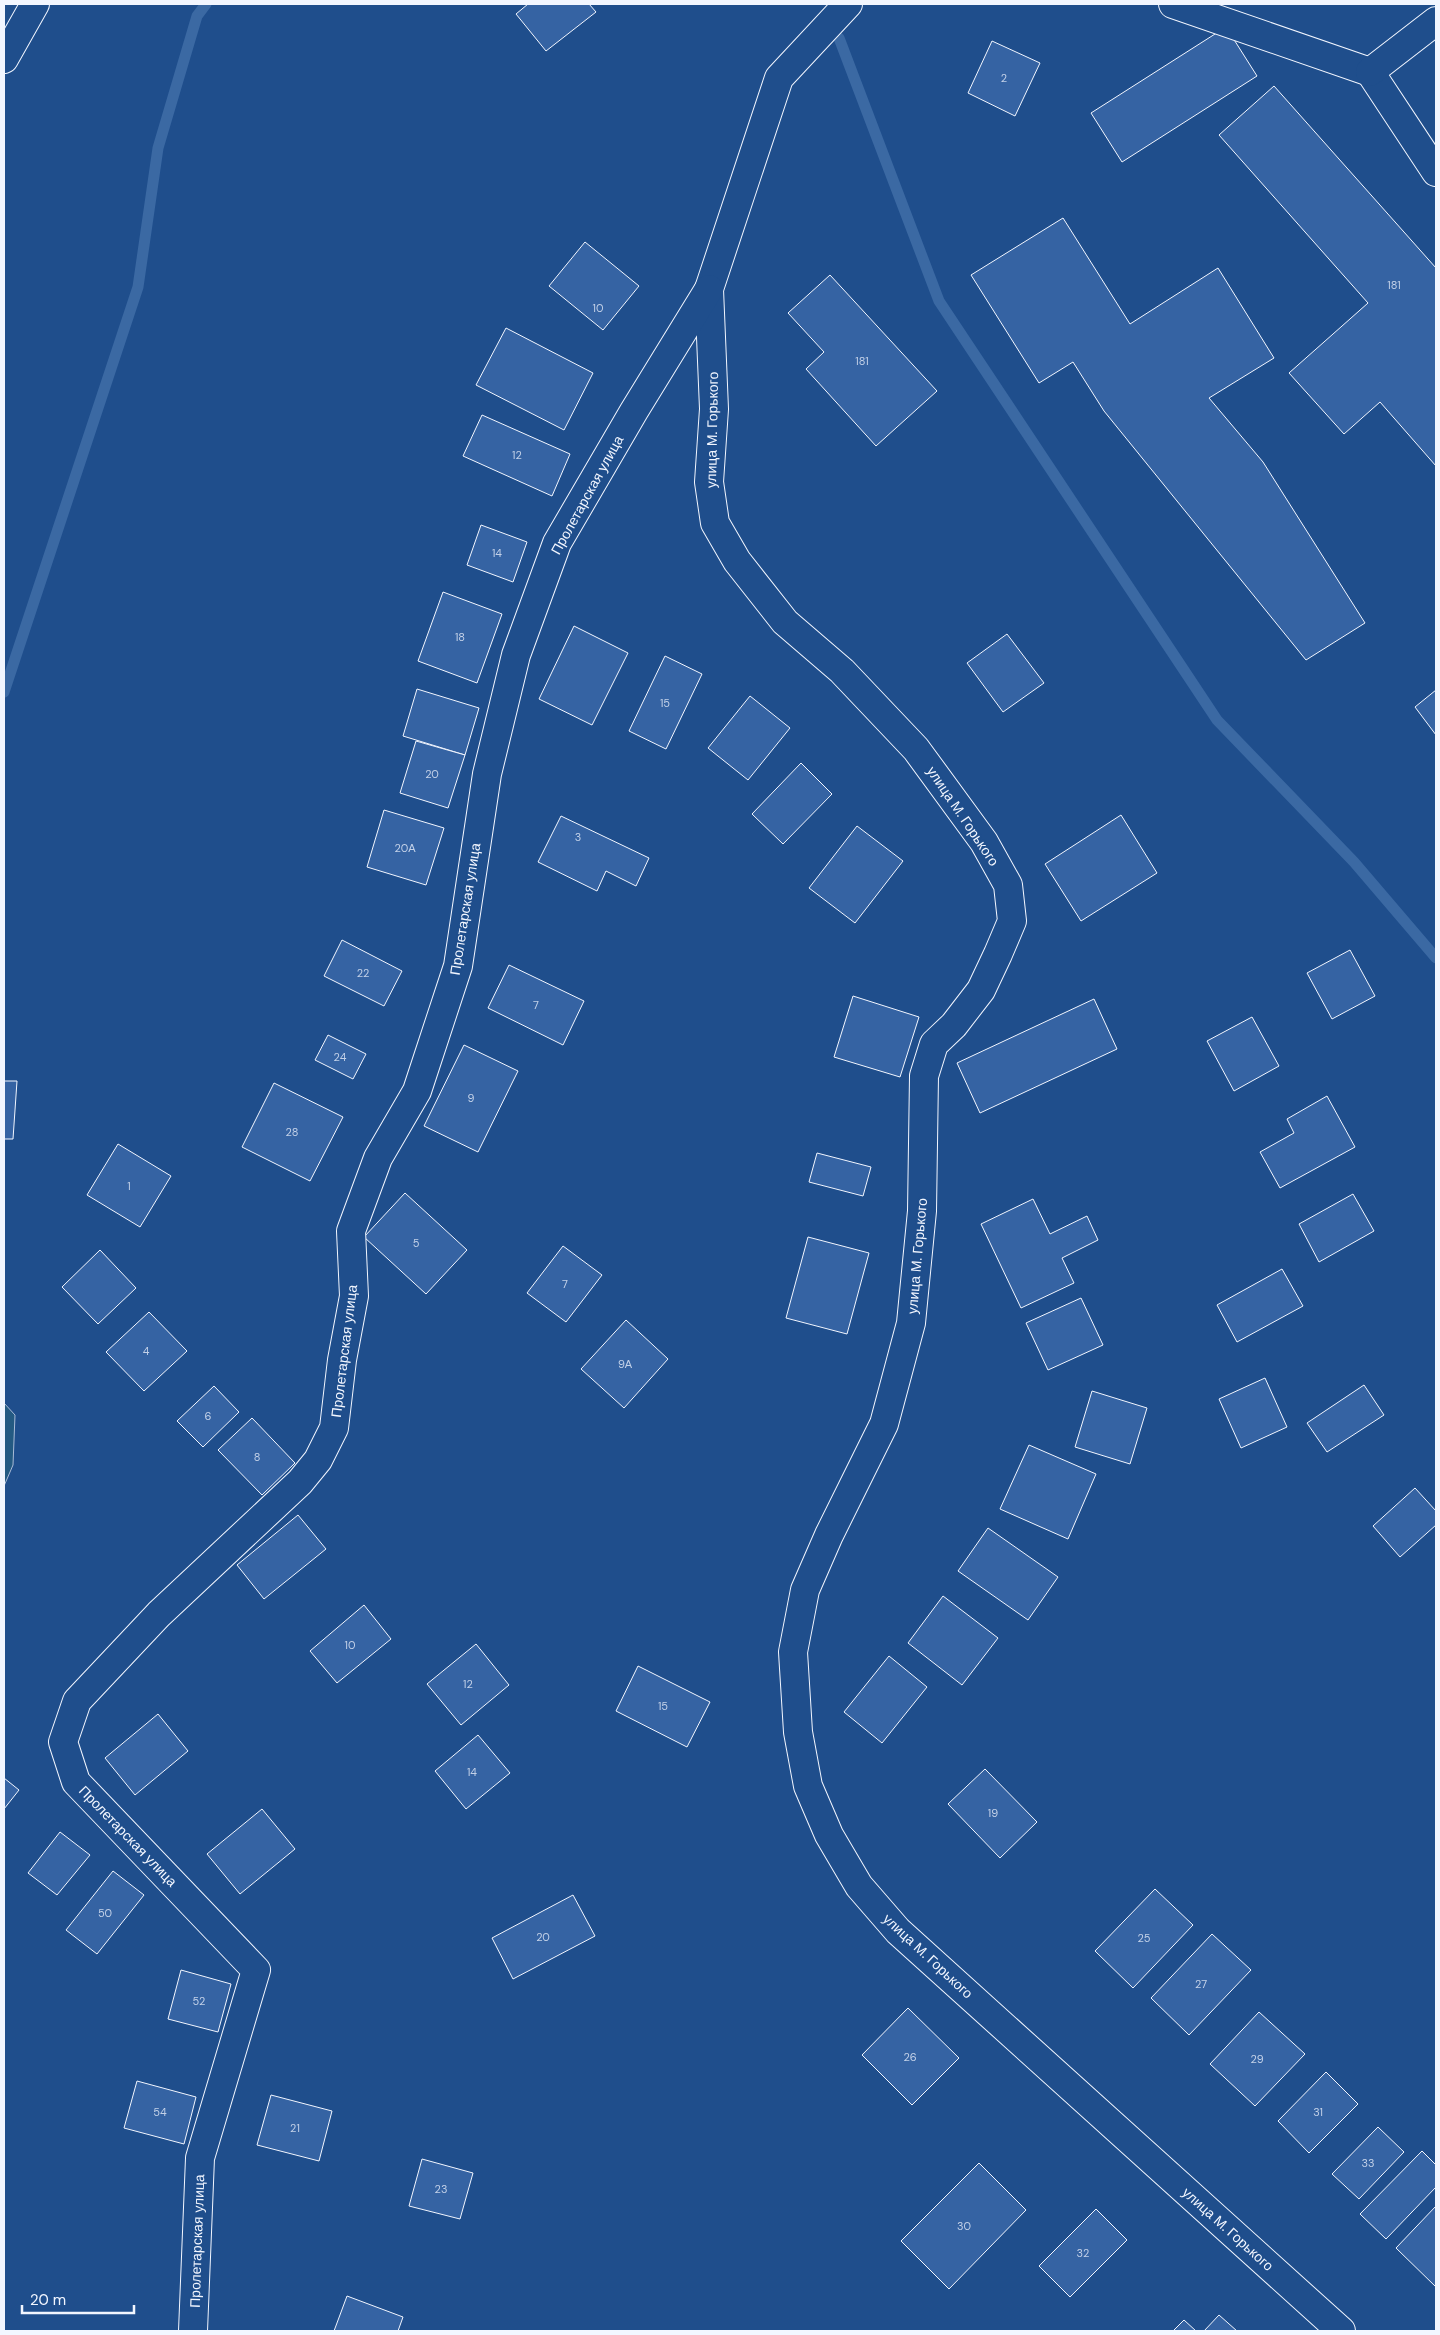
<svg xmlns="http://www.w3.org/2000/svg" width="1440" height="2335" font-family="'DM Sans',sans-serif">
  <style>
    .green { fill: #245a82; stroke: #a8bbd7 }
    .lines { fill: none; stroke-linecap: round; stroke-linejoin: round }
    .stream { stroke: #3b69a3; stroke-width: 11 }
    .building { fill: #3563a3; stroke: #f2f6ff }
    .street-casing { stroke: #f2f6ff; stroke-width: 30 }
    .street { stroke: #1f4e8c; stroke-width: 28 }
    .labels { text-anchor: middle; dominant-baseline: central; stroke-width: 4; stroke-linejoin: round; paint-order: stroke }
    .number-label { font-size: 11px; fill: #c3d1e8 }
    .street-label { font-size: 14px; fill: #f2f6ff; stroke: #1f4e8c }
  </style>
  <rect width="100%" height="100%" fill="#1f4e8c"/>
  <!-- green -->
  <path class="green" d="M 4,1403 L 15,1415 L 13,1465 L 4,1486 Z"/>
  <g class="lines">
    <!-- stream -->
    <g class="stream">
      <path d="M 839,38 L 939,301 L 1217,720 L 1354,862 L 1436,958"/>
      <path d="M 4,692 L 138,287 L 158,148 L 197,16 L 206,4"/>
    </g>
  </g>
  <!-- building -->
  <g class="building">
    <path d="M 528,4 L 589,4 L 596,12 L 546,51 L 516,14 Z"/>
    <path d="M 1226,27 L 1257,76 L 1122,162 L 1091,113 Z"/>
    <path d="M 992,41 L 1040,63 L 1015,116 L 968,93 Z"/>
    <path d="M 1274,86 L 1436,268 L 1436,466 L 1380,402 L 1344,434 L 1289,373 L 1368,303 L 1219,135 Z"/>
    <path d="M 1063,218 L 1130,324 L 1218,268 L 1274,358 L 1209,398 L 1263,462 L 1365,623 L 1306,660 L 1104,411 L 1073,362 L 1039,383 L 971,275 Z"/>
    <path d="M 585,242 L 639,286 L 603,330 L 549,286 Z"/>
    <path d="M 830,275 L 937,391 L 876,446 L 806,369 L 824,352 L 788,313 Z"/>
    <path d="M 506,328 L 593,373 L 564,430 L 476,385 Z"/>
    <path d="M 482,415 L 570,454 L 552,496 L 463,456 Z"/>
    <path d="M 481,525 L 527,542 L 513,582 L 467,565 Z"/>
    <path d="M 443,592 L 502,614 L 477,683 L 418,661 Z"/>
    <path d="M 574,626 L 628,653 L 592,725 L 539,699 Z"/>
    <path d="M 1007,634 L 1044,683 L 1003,712 L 967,663 Z"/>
    <path d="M 665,656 L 702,674 L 666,749 L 629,731 Z"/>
    <path d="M 417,689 L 479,708 L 465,755 L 403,736 Z"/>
    <path d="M 1436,690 L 1436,735 L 1415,707 Z"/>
    <path d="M 750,696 L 790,728 L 748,780 L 708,748 Z"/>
    <path d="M 416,741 L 465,755 L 448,808 L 400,793 Z"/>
    <path d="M 801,763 L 832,794 L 783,844 L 752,814 Z"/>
    <path d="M 384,810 L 444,828 L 426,885 L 367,867 Z"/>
    <path d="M 1121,815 L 1157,873 L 1081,921 L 1045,864 Z"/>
    <path d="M 561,816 L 649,858 L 636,886 L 606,871 L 597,891 L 538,862 Z"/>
    <path d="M 857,826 L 903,861 L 855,923 L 809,888 Z"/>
    <path d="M 342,940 L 402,971 L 384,1006 L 324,976 Z"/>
    <path d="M 1350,950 L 1375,996 L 1332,1019 L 1307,973 Z"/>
    <path d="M 509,965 L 584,1001 L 563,1045 L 488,1008 Z"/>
    <path d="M 853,996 L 919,1017 L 900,1077 L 834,1057 Z"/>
    <path d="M 1094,999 L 1117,1049 L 980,1113 L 957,1063 Z"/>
    <path d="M 1252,1017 L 1279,1066 L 1234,1091 L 1207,1041 Z"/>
    <path d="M 328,1035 L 366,1054 L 353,1079 L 315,1060 Z"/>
    <path d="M 464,1045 L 518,1071 L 478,1152 L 424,1126 Z"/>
    <path d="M 4,1081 L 17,1081 L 13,1139 L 4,1139 Z"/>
    <path d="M 274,1083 L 343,1117 L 310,1181 L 242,1147 Z"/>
    <path d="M 1327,1096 L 1355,1147 L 1280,1188 L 1260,1152 L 1294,1133 L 1287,1119 Z"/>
    <path d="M 118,1144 L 171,1176 L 140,1227 L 87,1195 Z"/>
    <path d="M 817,1153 L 871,1167 L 863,1196 L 809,1182 Z"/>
    <path d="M 405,1193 L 467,1250 L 426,1294 L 364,1237 Z"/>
    <path d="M 1353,1194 L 1374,1231 L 1319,1262 L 1299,1224 Z"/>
    <path d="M 1033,1199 L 1050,1234 L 1087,1216 L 1098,1240 L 1062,1258 L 1074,1283 L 1021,1308 L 981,1224 Z"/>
    <path d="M 808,1237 L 869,1253 L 847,1334 L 786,1318 Z"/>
    <path d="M 563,1246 L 602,1275 L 566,1322 L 527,1293 Z"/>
    <path d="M 100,1250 L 136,1288 L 98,1324 L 62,1287 Z"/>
    <path d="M 1282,1269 L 1303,1306 L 1237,1342 L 1217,1305 Z"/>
    <path d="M 1081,1298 L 1103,1345 L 1048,1370 L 1026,1323 Z"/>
    <path d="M 149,1312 L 187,1351 L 144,1391 L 106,1352 Z"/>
    <path d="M 626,1320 L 668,1359 L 624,1408 L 581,1369 Z"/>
    <path d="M 1265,1378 L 1287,1427 L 1241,1448 L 1219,1399 Z"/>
    <path d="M 1364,1385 L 1384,1415 L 1327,1452 L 1307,1423 Z"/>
    <path d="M 214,1386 L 239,1412 L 203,1447 L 177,1421 Z"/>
    <path d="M 1092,1391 L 1147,1408 L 1130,1464 L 1075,1447 Z"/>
    <path d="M 252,1418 L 295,1463 L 262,1495 L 218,1450 Z"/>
    <path d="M 1029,1445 L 1096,1474 L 1068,1539 L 1000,1509 Z"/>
    <path d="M 1415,1488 L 1436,1511 L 1436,1525 L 1400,1557 L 1373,1526 Z"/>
    <path d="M 298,1515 L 326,1549 L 264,1599 L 237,1565 Z"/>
    <path d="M 988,1528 L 1058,1577 L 1028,1620 L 958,1571 Z"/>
    <path d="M 943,1596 L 998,1638 L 962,1685 L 908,1643 Z"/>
    <path d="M 364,1605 L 391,1639 L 337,1683 L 310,1651 Z"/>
    <path d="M 476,1644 L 509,1685 L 461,1725 L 427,1684 Z"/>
    <path d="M 889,1656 L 927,1687 L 882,1743 L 844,1712 Z"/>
    <path d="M 638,1666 L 710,1702 L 687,1747 L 616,1711 Z"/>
    <path d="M 158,1714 L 188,1751 L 135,1795 L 105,1758 Z"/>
    <path d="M 478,1735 L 510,1773 L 466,1809 L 435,1771 Z"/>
    <path d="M 985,1769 L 1037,1822 L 1000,1858 L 948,1804 Z"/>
    <path d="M 4,1778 L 19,1790 L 4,1809 Z"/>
    <path d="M 262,1809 L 295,1849 L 240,1894 L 207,1854 Z"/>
    <path d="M 60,1832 L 90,1855 L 57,1895 L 28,1873 Z"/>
    <path d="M 113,1871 L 144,1895 L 97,1954 L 66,1930 Z"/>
    <path d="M 1155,1889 L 1193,1925 L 1133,1988 L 1095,1951 Z"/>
    <path d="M 573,1895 L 595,1936 L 513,1979 L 492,1938 Z"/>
    <path d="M 1212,1934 L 1251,1970 L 1189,2035 L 1151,1998 Z"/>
    <path d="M 181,1970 L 231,1984 L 218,2032 L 168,2019 Z"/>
    <path d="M 908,2008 L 959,2058 L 912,2105 L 862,2055 Z"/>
    <path d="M 1259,2012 L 1305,2054 L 1255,2106 L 1210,2064 Z"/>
    <path d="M 1326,2072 L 1358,2104 L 1309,2153 L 1278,2121 Z"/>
    <path d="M 137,2081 L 196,2097 L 184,2144 L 124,2128 Z"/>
    <path d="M 271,2095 L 332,2111 L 319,2161 L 257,2145 Z"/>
    <path d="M 1378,2127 L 1404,2152 L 1359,2199 L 1332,2174 Z"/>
    <path d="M 1422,2151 L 1436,2165 L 1436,2187 L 1386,2239 L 1360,2214 Z"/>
    <path d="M 422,2159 L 473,2173 L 460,2219 L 409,2206 Z"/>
    <path d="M 979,2163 L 1026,2210 L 949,2289 L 901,2241 Z"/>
    <path d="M 1436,2206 L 1436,2287 L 1396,2248 Z"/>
    <path d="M 1096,2209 L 1127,2240 L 1070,2297 L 1039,2266 Z"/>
    <path d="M 347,2296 L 403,2317 L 398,2331 L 334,2331 Z"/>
    <path d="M 1219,2315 L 1237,2331 L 1204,2331 Z"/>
    <path d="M 1184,2320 L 1196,2331 L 1173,2331 Z"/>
  </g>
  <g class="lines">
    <!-- street casing -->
    <g class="street-casing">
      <g id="street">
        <path d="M 848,4 L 779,78 L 709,289 L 714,409 L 709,482 L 715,523 L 737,561 L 785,622 L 842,671 L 916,749 L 984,842 L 1008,885 L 1012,921 L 998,954 L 981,990 L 954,1025 L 934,1044 L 924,1076 L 922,1211 L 911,1323 L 884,1424 L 829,1535 L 805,1590 L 793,1652 L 798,1732 L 808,1786 L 829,1835 L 859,1886 L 898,1931 L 1341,2331"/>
        <path d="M 1173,4 L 1370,72"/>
        <path d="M 4,59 L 35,4"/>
        <path d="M 1370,72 L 1436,172"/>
        <path d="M 1370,72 L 1436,21"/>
        <path d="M 193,2331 L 200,2158 L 256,1970 L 76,1782 L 63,1742 L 77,1701 L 159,1614 L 300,1482 L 318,1460 L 334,1428 L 342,1360 L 354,1296 L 351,1231 L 378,1158 L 417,1091 L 458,966 L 487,774 L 516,655 L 557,543 L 634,411 L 709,289"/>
      </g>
    </g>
    <!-- street -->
    <use href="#street" class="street"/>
  </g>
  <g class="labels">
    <!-- number labels -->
    <g class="number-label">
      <text x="1004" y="78">2</text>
      <text x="1394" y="285">181</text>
      <text x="598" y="308">10</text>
      <text x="862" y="361">181</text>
      <text x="517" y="455">12</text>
      <text x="497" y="553">14</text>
      <text x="460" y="637">18</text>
      <text x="665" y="703">15</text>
      <text x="432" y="774">20</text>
      <text x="578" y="837">3</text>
      <text x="405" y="848">20А</text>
      <text x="363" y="973">22</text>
      <text x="536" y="1005">7</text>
      <text x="340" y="1057">24</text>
      <text x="471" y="1098">9</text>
      <text x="292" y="1132">28</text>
      <text x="129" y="1186">1</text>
      <text x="416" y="1243">5</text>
      <text x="565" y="1284">7</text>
      <text x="146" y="1351">4</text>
      <text x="625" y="1364">9А</text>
      <text x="208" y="1416">6</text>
      <text x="257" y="1457">8</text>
      <text x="350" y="1645">10</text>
      <text x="468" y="1684">12</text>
      <text x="663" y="1706">15</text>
      <text x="472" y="1772">14</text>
      <text x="993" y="1813">19</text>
      <text x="105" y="1913">50</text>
      <text x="543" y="1937">20</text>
      <text x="1144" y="1938">25</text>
      <text x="1201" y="1984">27</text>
      <text x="199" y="2001">52</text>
      <text x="910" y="2057">26</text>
      <text x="1257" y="2059">29</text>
      <text x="160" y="2112">54</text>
      <text x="1318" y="2112">31</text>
      <text x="295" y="2128">21</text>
      <text x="1368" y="2163">33</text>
      <text x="441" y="2189">23</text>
      <text x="964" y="2226">30</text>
      <text x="1083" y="2253">32</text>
    </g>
    <!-- street labels -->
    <g class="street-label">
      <text transform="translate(712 430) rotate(-89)">улица М. Горького</text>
      <text transform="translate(587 495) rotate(-61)">Пролетарская улица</text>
      <text transform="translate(963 816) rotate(56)">улица М. Горького</text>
      <text transform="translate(465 909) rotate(-81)">Пролетарская улица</text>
      <text transform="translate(917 1256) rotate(-85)">улица М. Горького</text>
      <text transform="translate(344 1351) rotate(-83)">Пролетарская улица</text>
      <text transform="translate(128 1836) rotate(46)">Пролетарская улица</text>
      <text transform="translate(928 1956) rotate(43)">улица М. Горького</text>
      <text transform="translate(1228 2229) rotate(42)">улица М. Горького</text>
      <text transform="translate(197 2241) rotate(-88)">Пролетарская улица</text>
    </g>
  </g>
  <!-- border -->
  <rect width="1440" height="2335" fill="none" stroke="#f2f6ff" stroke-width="10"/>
  <!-- scale -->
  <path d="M22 2305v8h112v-8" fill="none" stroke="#f2f6ff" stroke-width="2.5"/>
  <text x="30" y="2305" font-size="15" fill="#f2f6ff" stroke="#1f4e8c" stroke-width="4" paint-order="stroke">20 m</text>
</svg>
